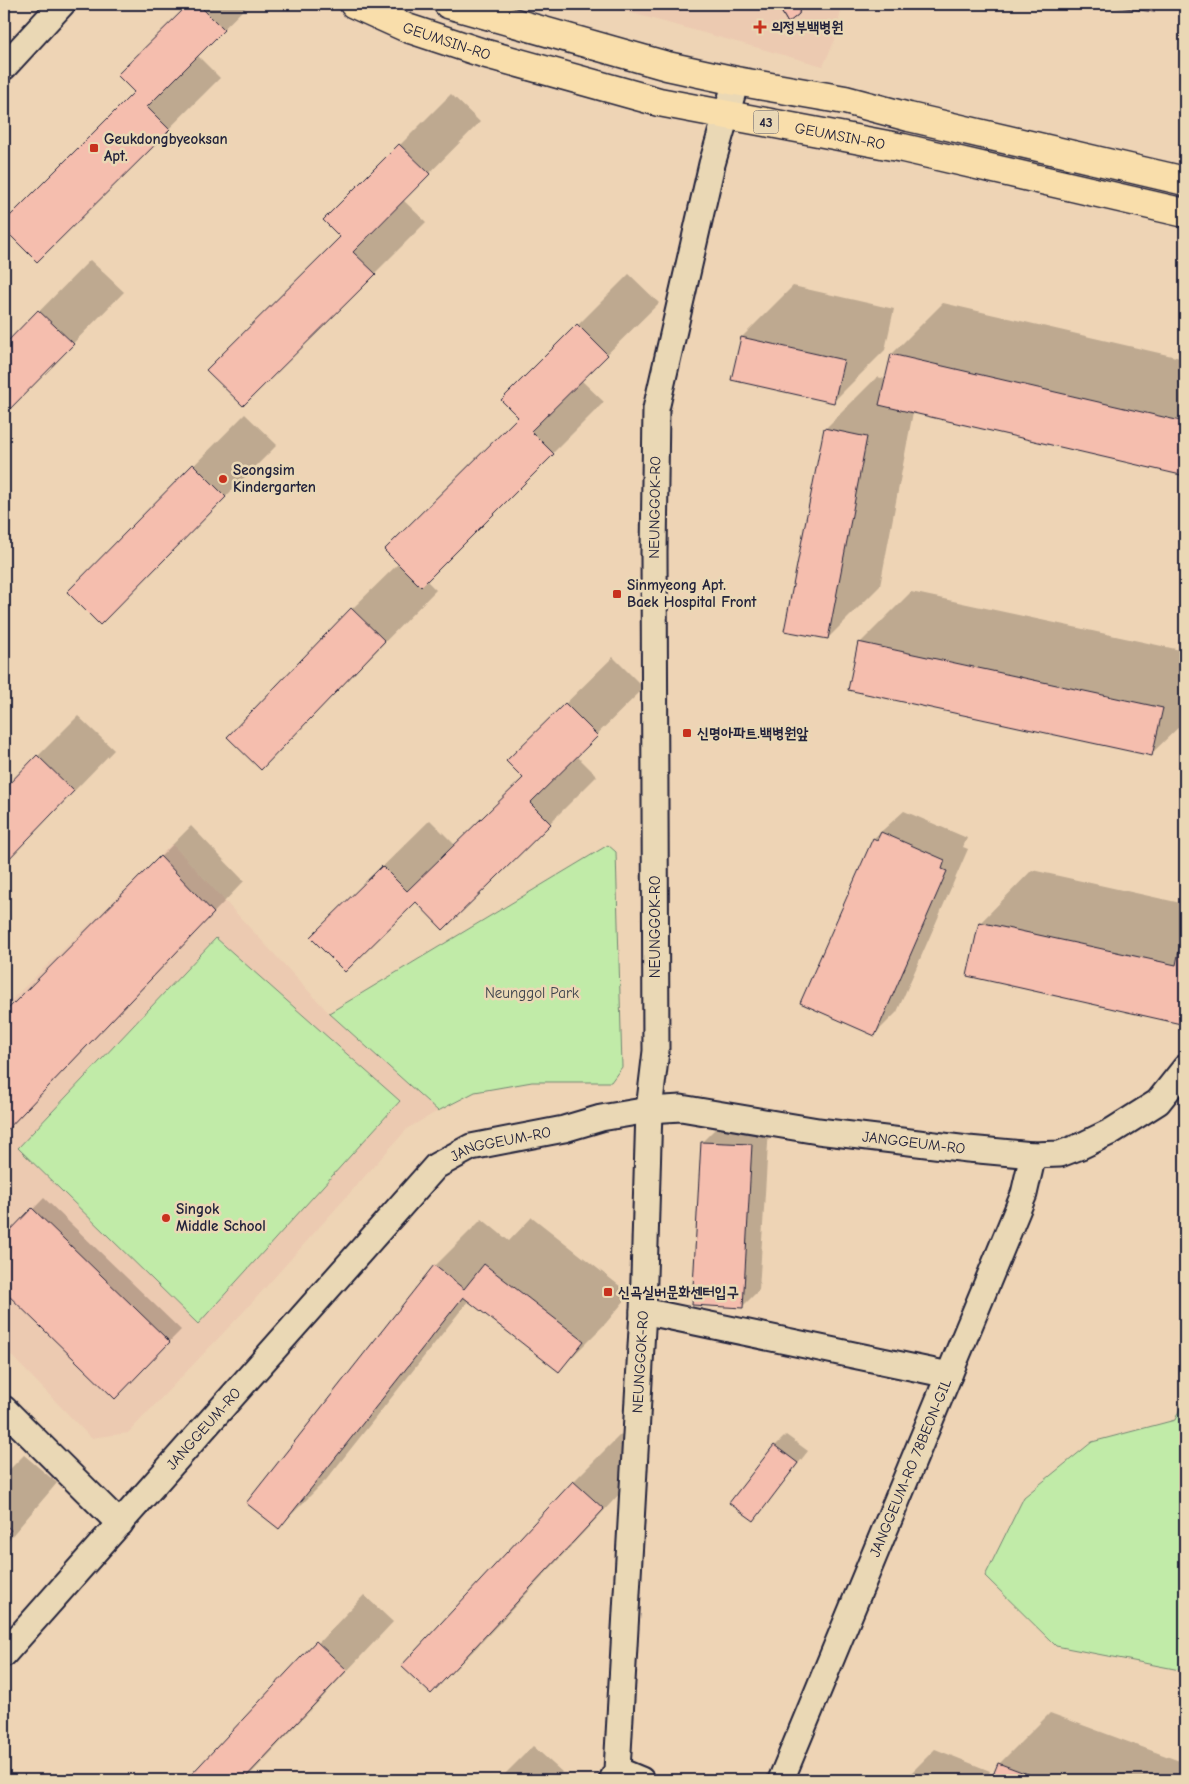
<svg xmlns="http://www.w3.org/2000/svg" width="1189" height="1784" font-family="'Comic Neue','Poor Story',sans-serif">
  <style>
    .built { fill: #eccab1 }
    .green { fill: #c1eba8; stroke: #728672 }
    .shadow { fill: #0003 }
    .building { fill: #f5beae; stroke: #22223b }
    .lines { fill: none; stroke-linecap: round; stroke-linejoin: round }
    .minor-casing { stroke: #22223b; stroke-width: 29 }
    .primary-casing { stroke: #22223b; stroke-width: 31 }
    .minor { stroke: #ead8b5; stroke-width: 25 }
    .primary { stroke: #f9deab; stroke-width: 28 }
    .poi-dot { fill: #c8321e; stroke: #ead8b5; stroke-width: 2 }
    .labels { text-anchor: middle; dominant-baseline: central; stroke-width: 5; stroke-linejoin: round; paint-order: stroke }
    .shield { fill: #ead8b5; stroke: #5e5960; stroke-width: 1 }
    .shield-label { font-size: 14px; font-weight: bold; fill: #22223b }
    .poi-label { font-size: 15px; font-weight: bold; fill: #22223b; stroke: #ead8b5; text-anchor: start }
    .street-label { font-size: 15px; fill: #22223b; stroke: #ead8b5 }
    .park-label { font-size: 15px; fill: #3a404b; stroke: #ead8b5 }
  </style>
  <rect width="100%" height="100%" fill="#eed4b5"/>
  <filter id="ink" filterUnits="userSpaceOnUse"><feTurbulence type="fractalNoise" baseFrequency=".02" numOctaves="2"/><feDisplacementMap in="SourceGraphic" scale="10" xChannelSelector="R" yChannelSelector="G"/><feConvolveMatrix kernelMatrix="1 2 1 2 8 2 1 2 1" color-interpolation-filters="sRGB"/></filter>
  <g filter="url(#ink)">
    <!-- built -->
    <g class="built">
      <path d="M 599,4 L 842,4 L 835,40 L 823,66 Z"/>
      <path d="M 172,844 L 329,1013 L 438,1111 L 408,1128 L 247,1308 L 128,1433 L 91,1438 L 4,1348 L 4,1007 Z"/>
    </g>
    <!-- green -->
    <g class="green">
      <path d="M 608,845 L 616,852 L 622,1067 L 611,1082 L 532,1082 L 475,1092 L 438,1111 L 329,1013 Z"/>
      <path d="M 216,938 L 400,1101 L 198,1324 L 18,1148 Z"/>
      <path d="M 1185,1397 L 1185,1671 L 1056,1646 L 985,1576 L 1024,1497 L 1092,1442 L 1175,1420 Z"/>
    </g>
    <!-- shadow -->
    <g class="shadow">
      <path d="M 190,4 L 249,4 L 197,55 L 220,78 L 37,260 L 4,227 L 4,224 L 136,92 L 119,75 Z"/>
      <path d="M 783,4 L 807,4 L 798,13 L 782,10 Z"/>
      <path d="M 1107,4 L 1160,4 L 1154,10 Z"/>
      <path d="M 451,94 L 480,122 L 403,200 L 426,222 L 243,405 L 342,237 L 325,220 Z"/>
      <path d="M 90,260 L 124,292 L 4,413 L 4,347 Z"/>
      <path d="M 629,274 L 659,303 L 581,380 L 604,402 L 426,580 L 436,590 L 261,768 L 352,609 L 399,563 L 520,417 L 503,400 Z"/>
      <path d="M 793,286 L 894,309 L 885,350 L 834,401 L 732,379 L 742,337 Z"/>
      <path d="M 943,303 L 1185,359 L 1185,475 L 913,412 L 880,586 L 828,638 L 825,429 L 877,377 L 886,379 L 892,354 Z"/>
      <path d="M 245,414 L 277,445 L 100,623 L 68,592 Z"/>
      <path d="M 911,592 L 1185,651 L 1185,721 L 1151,754 L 860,643 Z"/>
      <path d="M 613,657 L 644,688 L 576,755 L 597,776 L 550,823 L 416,900 L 359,890 L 430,820 L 455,845 L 524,777 L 555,714 Z"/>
      <path d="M 78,716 L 114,750 L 4,863 L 4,790 Z"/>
      <path d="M 904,811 L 967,838 L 963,847 L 968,849 L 897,1012 L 875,1034 L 874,838 Z"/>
      <path d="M 191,826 L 244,881 L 4,1133 L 4,1015 Z"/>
      <path d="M 1032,870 L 1185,904 L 1185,1018 L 1181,1023 L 980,923 Z"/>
      <path d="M 719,1125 L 769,1128 L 759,1290 L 742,1307 L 702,1142 Z"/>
      <path d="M 44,1198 L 181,1330 L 115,1397 L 4,1289 L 4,1239 Z"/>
      <path d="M 532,1217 L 630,1294 L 606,1323 L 559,1370 L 469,1300 L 326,1480 L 279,1527 L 435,1266 L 482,1219 L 509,1241 Z"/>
      <path d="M 621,1434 L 650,1461 L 478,1646 L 431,1693 L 402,1666 L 574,1481 Z"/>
      <path d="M 786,1435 L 808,1451 L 754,1520 L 775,1446 Z"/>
      <path d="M 24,1455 L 57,1483 L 4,1545 L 4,1475 Z"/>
      <path d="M 364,1595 L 393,1622 L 245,1780 L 188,1780 Z"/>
      <path d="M 1050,1713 L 1185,1763 L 1185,1780 L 993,1780 L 999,1764 Z"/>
      <path d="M 533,1746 L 562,1772 L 555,1780 L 499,1780 Z"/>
      <path d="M 935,1749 L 990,1771 L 986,1780 L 904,1780 Z"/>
      <path d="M 4,1769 L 17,1780 L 4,1780 Z"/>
    </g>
    <!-- building -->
    <g class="building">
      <path d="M 189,4 L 198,4 L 224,30 L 147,107 L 170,130 L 37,262 L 4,229 L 4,222 L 134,92 L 117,75 Z"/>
      <path d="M 782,4 L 800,4 L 799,14 L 788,23 L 781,11 Z"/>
      <path d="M 782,4 L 800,4 L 799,14 L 788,23 L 781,11 Z"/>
      <path d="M 1098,4 L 1155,4 L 1154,12 Z"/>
      <path d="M 399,144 L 430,174 L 353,252 L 376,274 L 243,406 L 206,370 L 340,237 L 323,220 Z"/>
      <path d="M 38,310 L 74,344 L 4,415 L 4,345 Z"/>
      <path d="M 577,324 L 608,355 L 531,431 L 554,454 L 421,587 L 384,550 L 518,417 L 501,400 Z"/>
      <path d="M 741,337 L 844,360 L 834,403 L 731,380 Z"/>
      <path d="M 891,354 L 1185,422 L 1185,476 L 879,405 Z"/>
      <path d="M 824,428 L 867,437 L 828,639 L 784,631 Z"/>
      <path d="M 193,464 L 226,497 L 100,625 L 67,592 Z"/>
      <path d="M 351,608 L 385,641 L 261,770 L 227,737 Z"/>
      <path d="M 858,642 L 1163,708 L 1152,756 L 848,690 Z"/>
      <path d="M 565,703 L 598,736 L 530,803 L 551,824 L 443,930 L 416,902 L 345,972 L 310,937 L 382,866 L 407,891 L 523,778 L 506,761 Z"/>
      <path d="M 37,755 L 74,791 L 4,864 L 4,789 Z"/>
      <path d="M 881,832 L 945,860 L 942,869 L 947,871 L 875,1036 L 800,1003 L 873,838 L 877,840 Z"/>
      <path d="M 160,856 L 214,913 L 4,1133 L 4,1013 Z"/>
      <path d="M 979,922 L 1176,965 L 1185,922 L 1185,1007 L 1181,1024 L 967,976 Z"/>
      <path d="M 701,1142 L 752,1144 L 743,1308 L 692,1305 Z"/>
      <path d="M 32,1208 L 170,1342 L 115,1399 L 4,1291 L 4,1237 Z"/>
      <path d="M 484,1264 L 584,1341 L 559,1372 L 463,1297 L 279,1529 L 246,1503 L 434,1265 L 464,1289 Z"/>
      <path d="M 774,1445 L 798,1463 L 754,1521 L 729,1503 Z"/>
      <path d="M 573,1481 L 604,1509 L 431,1694 L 401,1666 Z"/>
      <path d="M 4,1524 L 11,1530 L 4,1539 Z"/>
      <path d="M 316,1641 L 347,1670 L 243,1780 L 186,1780 Z"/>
      <path d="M 998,1763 L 1043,1780 L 991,1780 Z"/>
    </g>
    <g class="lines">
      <!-- minor casing -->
      <g class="minor-casing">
        <g id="minor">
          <path d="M 4,67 L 62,4"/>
          <path d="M 643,1311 L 949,1375"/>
          <path d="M 4,1409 L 120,1524"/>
          <path id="s1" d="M 4,1654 L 436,1166 L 471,1147 L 564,1129 L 601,1118 L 649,1110 L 681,1108 L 818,1131 L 968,1149 L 1033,1155 L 1060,1154 L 1081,1146 L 1112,1131 L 1158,1102 L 1185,1068"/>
          <path d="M 617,1770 L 641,1780"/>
          <path id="s2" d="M 612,1780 L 617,1770 L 643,1311 L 649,1110 L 656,1051 L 654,552 L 656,409 L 712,164 L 736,81"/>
          <path id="s3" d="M 781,1780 L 1024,1194 L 1033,1155"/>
        </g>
      </g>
      <!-- primary casing -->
      <g class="primary-casing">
        <g id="primary">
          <path id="s4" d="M 354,4 L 407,28 L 483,53 L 659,102 L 903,148 L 1185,213"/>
          <path d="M 448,4 L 667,66 L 736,81 L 845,100 L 909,117 L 1185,181"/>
        </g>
      </g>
      <!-- minor -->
      <use href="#minor" class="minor"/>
      <!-- primary -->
      <use href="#primary" class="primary"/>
    </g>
  </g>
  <!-- markers -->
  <g class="poi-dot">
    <path d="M757.5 19.5h5v5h5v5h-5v5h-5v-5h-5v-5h5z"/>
    <rect x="89" y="143" width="10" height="10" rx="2.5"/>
    <circle cx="223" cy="479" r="5"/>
    <rect x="612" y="589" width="10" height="10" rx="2.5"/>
    <rect x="682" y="728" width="10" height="10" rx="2.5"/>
    <circle cx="166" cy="1218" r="5"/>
    <rect x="603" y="1287" width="10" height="10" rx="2.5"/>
  </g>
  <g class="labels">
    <!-- shield labels -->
    <rect class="shield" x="753.5" y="110.5" width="25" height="23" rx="4"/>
    <g class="shield-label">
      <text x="766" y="122">43</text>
    </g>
    <!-- poi labels -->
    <g class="poi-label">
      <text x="771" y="27">의정부백병원</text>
      <text x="104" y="139">Geukdongbyeoksan<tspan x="104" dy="17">Apt.</tspan></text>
      <text x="233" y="470">Seongsim<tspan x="233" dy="17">Kindergarten</tspan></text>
      <text x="627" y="585">Sinmyeong Apt.<tspan x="627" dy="17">Baek Hospital Front</tspan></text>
      <text x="697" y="733">신명아파트.백병원앞</text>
      <text x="176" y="1209">Singok<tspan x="176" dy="17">Middle School</tspan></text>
      <text x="618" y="1292">신곡실버문화센터입구</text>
    </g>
    <!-- street labels -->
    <g class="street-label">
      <text stroke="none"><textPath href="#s4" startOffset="100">GEUMSIN-RO</textPath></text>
      <text stroke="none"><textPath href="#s4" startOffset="505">GEUMSIN-RO</textPath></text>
      <text stroke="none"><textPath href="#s2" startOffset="1275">NEUNGGOK-RO</textPath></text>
      <text transform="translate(655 927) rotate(-90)">NEUNGGOK-RO</text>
      <text stroke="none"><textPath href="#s1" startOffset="1141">JANGGEUM-RO</textPath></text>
      <text stroke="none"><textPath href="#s1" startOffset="721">JANGGEUM-RO</textPath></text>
      <text stroke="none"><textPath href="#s2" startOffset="420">NEUNGGOK-RO</textPath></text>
      <text stroke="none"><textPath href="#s1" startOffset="301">JANGGEUM-RO</textPath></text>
      <text stroke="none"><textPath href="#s3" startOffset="338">JANGGEUM-RO 78BEON-GIL</textPath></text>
    </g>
    <!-- park labels -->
    <g class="park-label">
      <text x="532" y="993">Neunggol Park</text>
    </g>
  </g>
  <!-- margin -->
  <rect width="1189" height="1784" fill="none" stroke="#ead8b5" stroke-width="20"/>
  <rect x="10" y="10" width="1169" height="1764" fill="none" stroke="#22223b" stroke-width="2" filter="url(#ink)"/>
</svg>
